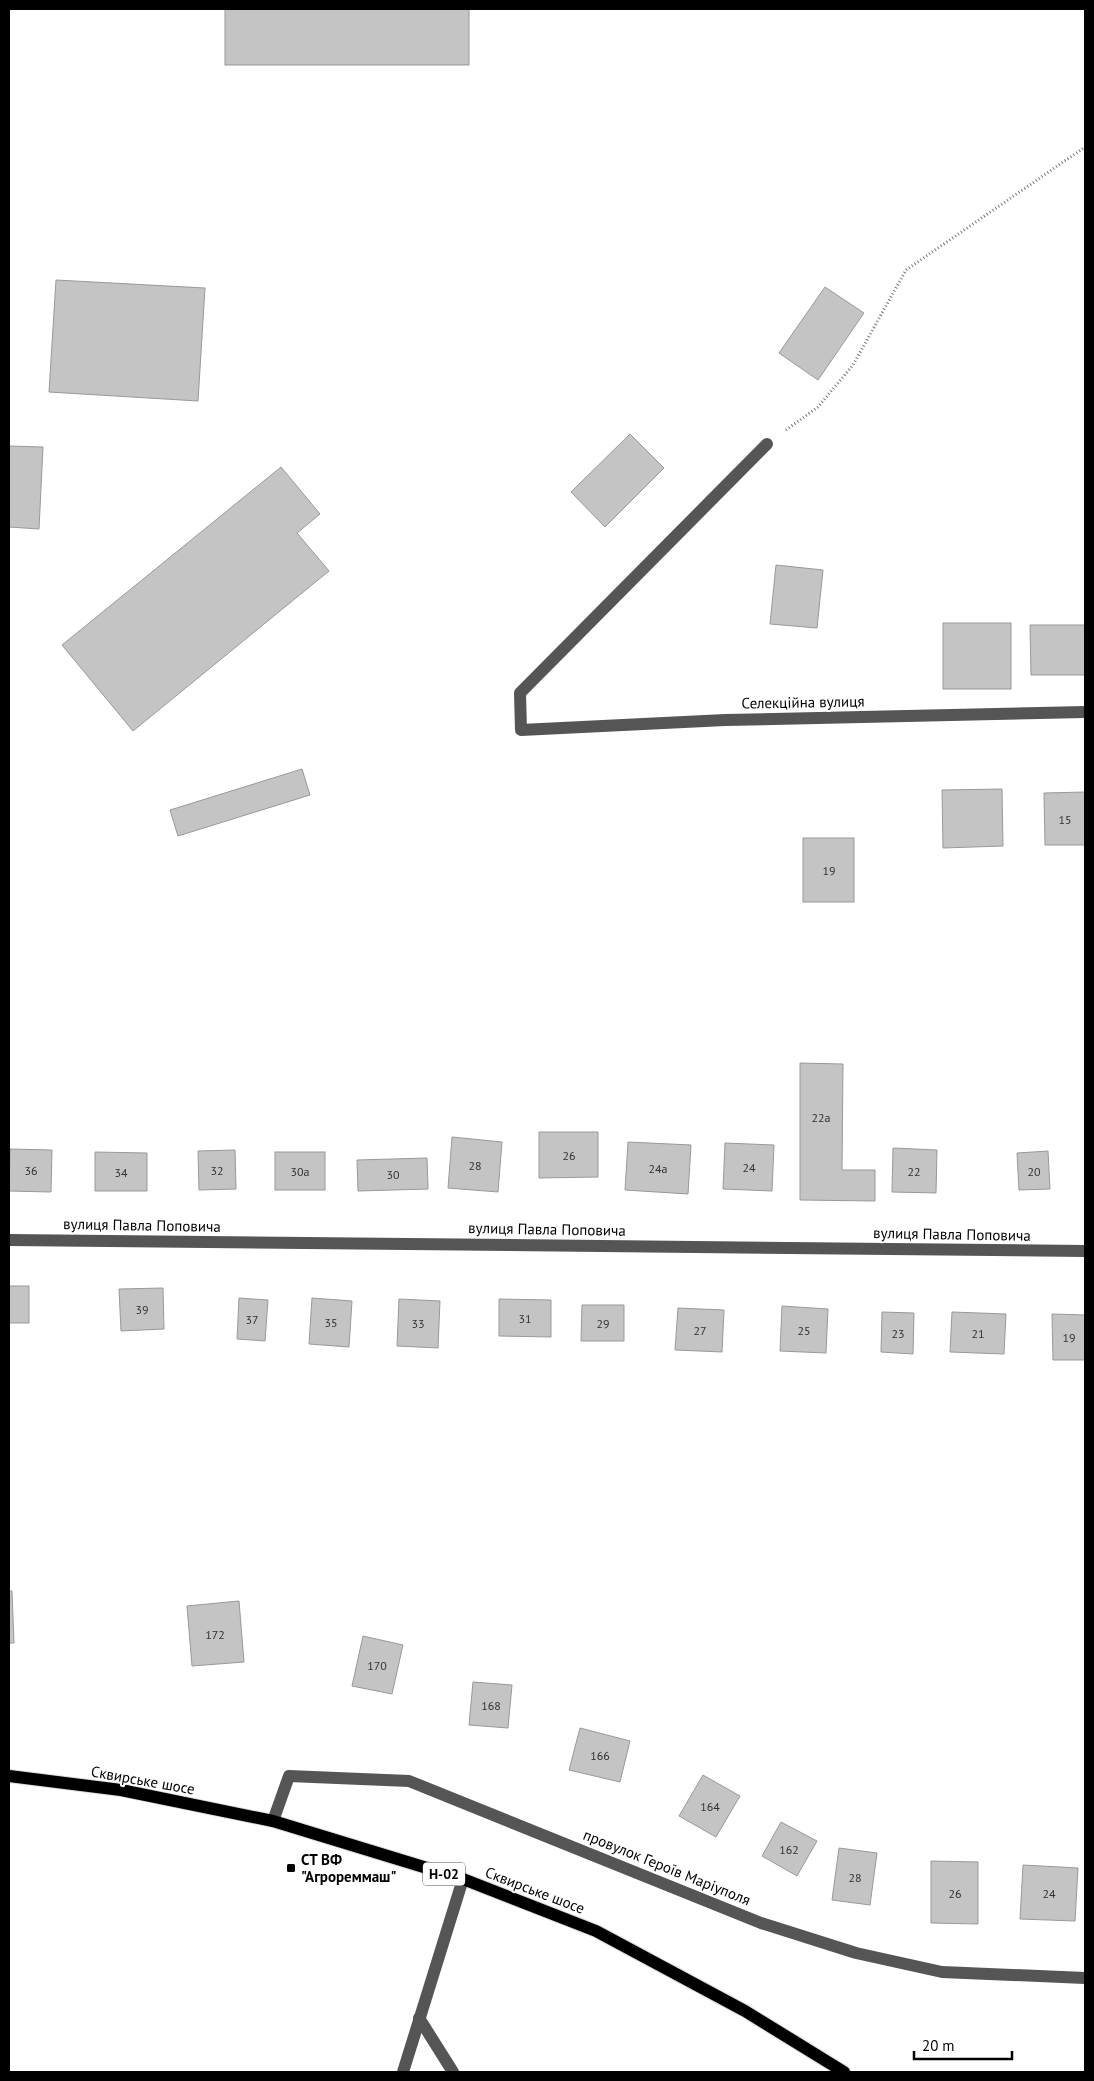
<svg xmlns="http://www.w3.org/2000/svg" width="1094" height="2081" font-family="'PT Sans',sans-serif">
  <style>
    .building { fill: #c4c4c4; stroke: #999 }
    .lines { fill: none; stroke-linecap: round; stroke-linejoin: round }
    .major-casing { stroke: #dbdbdb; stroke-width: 14 }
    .path { stroke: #777; stroke-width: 3; stroke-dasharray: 1 2.5; stroke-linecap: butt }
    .minor { stroke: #555; stroke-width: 12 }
    .major { stroke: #000; stroke-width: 12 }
    .poi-dot { fill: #000; stroke: #fff; stroke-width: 2 }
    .labels { text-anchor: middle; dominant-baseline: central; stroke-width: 4; stroke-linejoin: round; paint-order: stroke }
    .number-label { font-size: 12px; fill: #313131 }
    .shield { fill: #fff; stroke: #4c4c4c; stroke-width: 1 }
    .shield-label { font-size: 14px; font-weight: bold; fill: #000 }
    .street-label { font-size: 15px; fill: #000; stroke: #fff }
    .poi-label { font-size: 15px; font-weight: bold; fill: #000; stroke: #fff; text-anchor: start }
  </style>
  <rect width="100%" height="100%" fill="#fff"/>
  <!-- building -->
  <g class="building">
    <rect x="225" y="9" width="244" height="56"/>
    <path d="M 56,280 L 205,288 L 198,401 L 49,392 Z"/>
    <path d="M 825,287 L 864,313 L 818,380 L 779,353 Z"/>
    <path d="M 630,434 L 664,468 L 605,527 L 571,492 Z"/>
    <path d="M 9,446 L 43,447 L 39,529 L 9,527 Z"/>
    <path d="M 281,467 L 320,514 L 297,533 L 329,571 L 133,731 L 62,645 Z"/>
    <path d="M 776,565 L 823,570 L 817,628 L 770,624 Z"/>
    <rect x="943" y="623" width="68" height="66"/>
    <path d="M 1030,625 L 1085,625 L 1085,675 L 1031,675 Z"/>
    <path d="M 302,769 L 310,795 L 178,836 L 170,810 Z"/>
    <path d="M 1002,789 L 1003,846 L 943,848 L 942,790 Z"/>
    <path d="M 1085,792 L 1085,845 L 1045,845 L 1044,793 Z"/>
    <rect x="803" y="838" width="51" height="64"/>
    <path d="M 800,1063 L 843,1064 L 842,1170 L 875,1170 L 875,1201 L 800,1200 Z"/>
    <path d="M 539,1132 L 598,1132 L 598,1177 L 539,1178 Z"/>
    <path d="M 452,1137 L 502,1142 L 498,1192 L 448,1188 Z"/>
    <path d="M 628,1142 L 691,1145 L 688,1194 L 625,1190 Z"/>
    <path d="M 725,1143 L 774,1145 L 772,1191 L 723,1189 Z"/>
    <path d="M 893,1148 L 937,1150 L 936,1193 L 892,1192 Z"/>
    <path d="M 10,1149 L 52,1150 L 51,1192 L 9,1191 Z"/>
    <path d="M 235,1150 L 236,1189 L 199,1190 L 198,1151 Z"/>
    <path d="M 1048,1151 L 1050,1189 L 1019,1190 L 1017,1153 Z"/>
    <path d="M 95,1152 L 147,1153 L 147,1191 L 95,1191 Z"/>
    <rect x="275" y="1152" width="50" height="38"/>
    <path d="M 427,1158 L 428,1189 L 358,1191 L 357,1160 Z"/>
    <rect x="9" y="1286" width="20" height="37"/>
    <path d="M 163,1288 L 164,1329 L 121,1331 L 119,1289 Z"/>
    <path d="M 239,1298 L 268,1300 L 265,1341 L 237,1339 Z"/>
    <path d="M 312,1298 L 352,1301 L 349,1347 L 309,1344 Z"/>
    <path d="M 399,1299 L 440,1301 L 438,1348 L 397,1346 Z"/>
    <path d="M 499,1299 L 551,1300 L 551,1337 L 499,1336 Z"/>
    <path d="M 582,1305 L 624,1305 L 624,1341 L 581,1341 Z"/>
    <path d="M 782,1306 L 828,1309 L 826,1353 L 780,1351 Z"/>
    <path d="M 678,1308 L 724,1310 L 722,1352 L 675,1350 Z"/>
    <path d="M 882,1312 L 914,1313 L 913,1354 L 881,1352 Z"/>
    <path d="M 952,1312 L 1006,1314 L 1004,1354 L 950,1352 Z"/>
    <path d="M 1052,1314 L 1085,1315 L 1085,1360 L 1053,1360 Z"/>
    <path d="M 9,1591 L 12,1591 L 14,1643 L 9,1643 Z"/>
    <path d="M 239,1601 L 244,1662 L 192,1666 L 187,1606 Z"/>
    <path d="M 363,1636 L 403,1645 L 392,1694 L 352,1686 Z"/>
    <path d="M 473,1682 L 512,1685 L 508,1728 L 469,1725 Z"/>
    <path d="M 580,1728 L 630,1741 L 620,1782 L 569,1770 Z"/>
    <path d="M 703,1775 L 740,1796 L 716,1837 L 679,1816 Z"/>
    <path d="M 781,1822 L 817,1841 L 797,1876 L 762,1856 Z"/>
    <path d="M 839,1848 L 877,1853 L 870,1905 L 832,1900 Z"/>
    <path d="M 931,1861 L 978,1862 L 978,1924 L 931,1923 Z"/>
    <path d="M 1023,1865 L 1078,1868 L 1075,1921 L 1020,1919 Z"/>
  </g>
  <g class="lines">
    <!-- major casing -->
    <g class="major-casing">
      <path id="major" d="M 9,1776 L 121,1790 L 273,1821 L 463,1879 L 596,1931 L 745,2011 L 844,2072"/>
    </g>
    <!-- path -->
    <path class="path" d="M 786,430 L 818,407 L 853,365 L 906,270 L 1085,147"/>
    <!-- minor -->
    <g class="minor">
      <path d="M 767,444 L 520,693 L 521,730 L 725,720 L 1085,712"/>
      <path d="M 9,1240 L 1085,1251"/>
      <path d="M 273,1821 L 289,1776 L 409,1781 L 761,1923 L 856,1953 L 942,1972 L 1085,1978"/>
      <path d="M 419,2018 L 453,2072"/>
      <path d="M 403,2072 L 463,1879"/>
    </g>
    <!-- major -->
    <use href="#major" class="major"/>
  </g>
  <!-- markers -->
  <rect class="poi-dot" x="286" y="1863" width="10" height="10" rx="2.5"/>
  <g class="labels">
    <!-- number labels -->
    <g class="number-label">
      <text x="1065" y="819">15</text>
      <text x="829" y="870">19</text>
      <text x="821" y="1117">22а</text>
      <text x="569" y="1155">26</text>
      <text x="475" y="1165">28</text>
      <text x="749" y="1167">24</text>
      <text x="658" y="1168">24а</text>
      <text x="31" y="1170">36</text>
      <text x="217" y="1170">32</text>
      <text x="300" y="1171">30а</text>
      <text x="914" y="1171">22</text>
      <text x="1034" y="1171">20</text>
      <text x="121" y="1172">34</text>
      <text x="393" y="1174">30</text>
      <text x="142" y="1309">39</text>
      <text x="525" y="1318">31</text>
      <text x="252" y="1319">37</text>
      <text x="331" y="1322">35</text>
      <text x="418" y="1323">33</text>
      <text x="603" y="1323">29</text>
      <text x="700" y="1330">27</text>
      <text x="804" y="1330">25</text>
      <text x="898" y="1333">23</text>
      <text x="978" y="1333">21</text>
      <text x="1069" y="1337">19</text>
      <text x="215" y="1634">172</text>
      <text x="377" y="1665">170</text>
      <text x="491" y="1705">168</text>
      <text x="600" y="1755">166</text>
      <text x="710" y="1806">164</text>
      <text x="789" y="1849">162</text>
      <text x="855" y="1877">28</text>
      <text x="955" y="1893">26</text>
      <text x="1049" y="1893">24</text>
    </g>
    <!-- shield labels -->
    <rect class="shield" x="423" y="1862.5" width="42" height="23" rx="4"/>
    <g class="shield-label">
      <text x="444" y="1874">Н-02</text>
    </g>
    <!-- street labels -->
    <g class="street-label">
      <text transform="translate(803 702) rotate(-1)">Селекційна вулиця</text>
      <text transform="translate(142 1225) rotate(1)">вулиця Павла Поповича</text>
      <text transform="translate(547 1229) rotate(1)">вулиця Павла Поповича</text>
      <text transform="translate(952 1234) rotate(1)">вулиця Павла Поповича</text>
      <text transform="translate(143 1780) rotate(10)">Сквирське шосе</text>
      <text transform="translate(667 1867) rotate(22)">провулок Героїв Маріуполя</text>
      <text transform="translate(535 1890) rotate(21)">Сквирське шосе</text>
    </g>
    <!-- poi labels -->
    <g class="poi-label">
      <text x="301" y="1859">СТ ВФ<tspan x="301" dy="17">"Агрореммаш"</tspan></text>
    </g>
  </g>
  <!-- border -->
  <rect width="1094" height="2081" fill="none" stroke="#000000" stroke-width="20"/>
  <!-- scale -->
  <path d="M914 2051v8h98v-8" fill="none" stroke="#000000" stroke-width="2.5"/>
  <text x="922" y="2051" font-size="15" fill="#000000" stroke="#ffffff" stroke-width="4" paint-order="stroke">20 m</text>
</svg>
